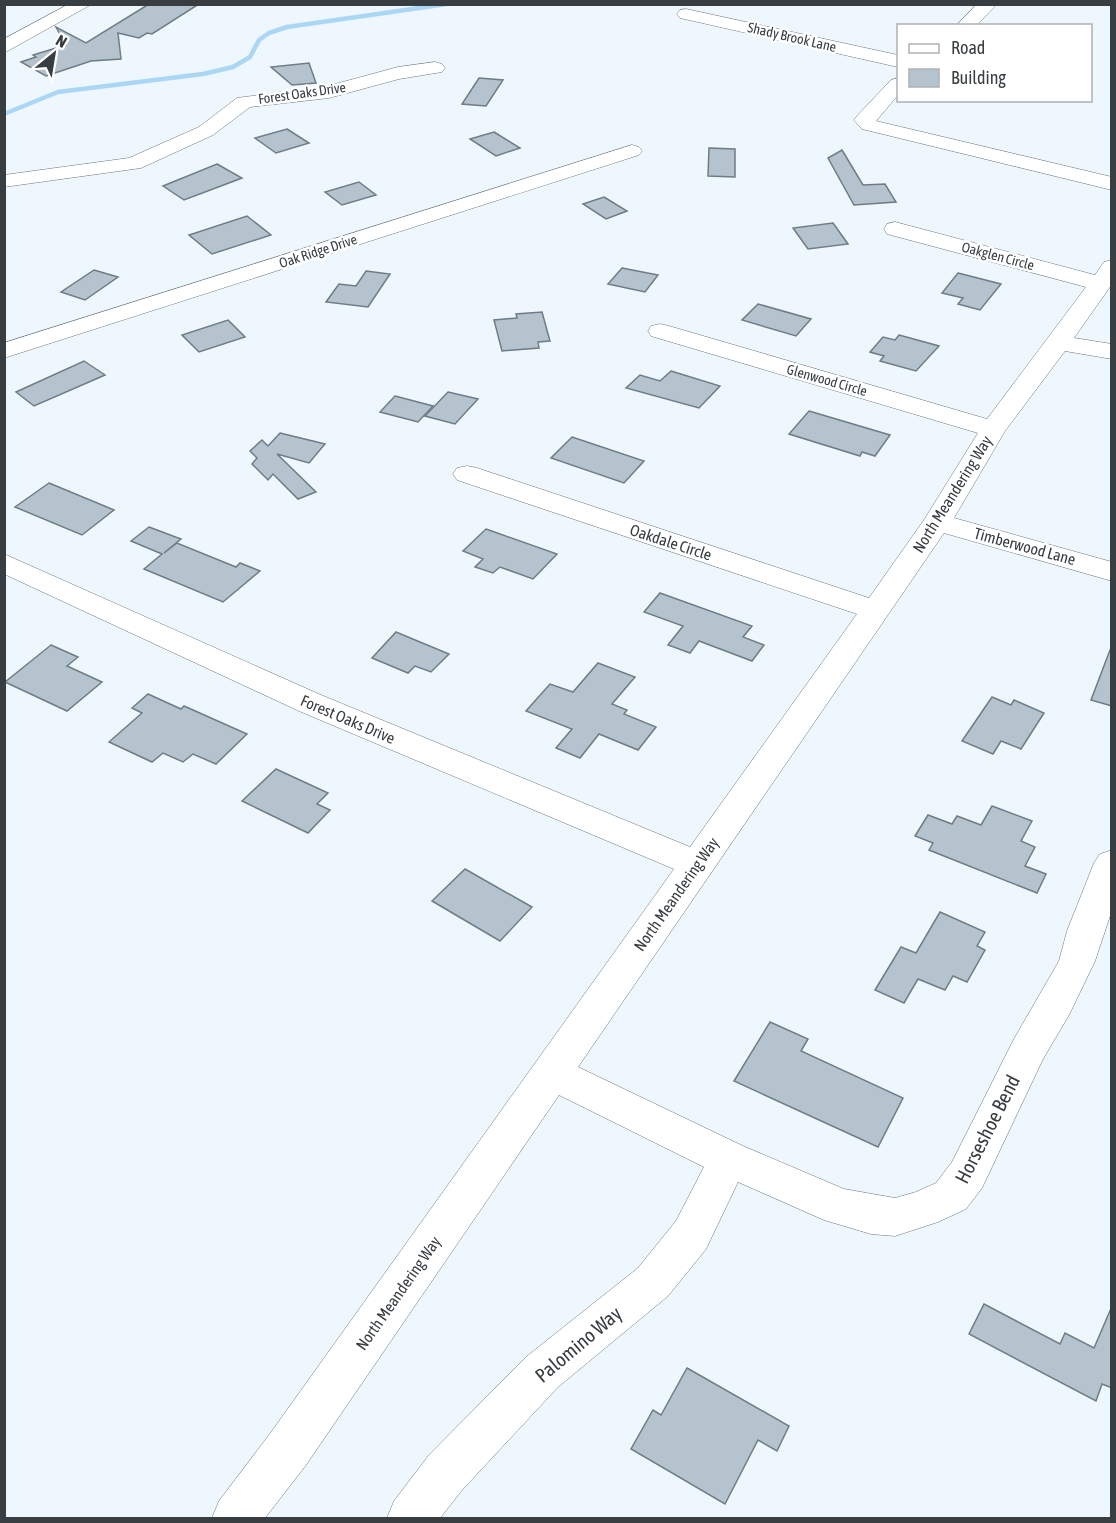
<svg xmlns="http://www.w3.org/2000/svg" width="1116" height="1523" font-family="'Asap Condensed',sans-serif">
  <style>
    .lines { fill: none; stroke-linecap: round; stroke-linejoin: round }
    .stream { stroke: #abd7f5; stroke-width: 4.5 }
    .building { fill: #b4c3cd; stroke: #6e7c86; stroke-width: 1.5 }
    .minor-casing { stroke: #68767f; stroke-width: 1 }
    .minor { fill: #fff; fill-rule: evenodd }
    .labels { text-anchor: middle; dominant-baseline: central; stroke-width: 5; stroke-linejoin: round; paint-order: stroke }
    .far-street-label { font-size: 14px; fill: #373d41; stroke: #fff }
    .street-label { font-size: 16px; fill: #373d41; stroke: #fff }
    .near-street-label { font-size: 20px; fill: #373d41; stroke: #fff }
  </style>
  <rect width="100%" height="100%" fill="#eef7fe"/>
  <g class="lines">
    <!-- stream -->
    <path class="stream" d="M 4,114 L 58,92 L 203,74 L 233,67 L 250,57 L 259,40 L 269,33 L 287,27 L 447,4"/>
  </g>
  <!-- building -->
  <g class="building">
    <path d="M 149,4 L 199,4 L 152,34 L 147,33 L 139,38 L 118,33 L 121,59 L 91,61 L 46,76 L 21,62 L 36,57 L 33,55 L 66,45 L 56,27 L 86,43 Z"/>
    <path d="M 309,63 L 316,83 L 292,85 L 271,67 Z"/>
    <path d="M 479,78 L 503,80 L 486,106 L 462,104 Z"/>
    <path d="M 287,129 L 309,143 L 276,153 L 255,138 Z"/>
    <path d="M 494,132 L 520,148 L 496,156 L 470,139 Z"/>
    <path d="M 709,148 L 735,149 L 735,177 L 708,176 Z"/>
    <path d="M 842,150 L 863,185 L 885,184 L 896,202 L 854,205 L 828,158 Z"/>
    <path d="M 217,164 L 242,178 L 184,200 L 163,186 Z"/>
    <path d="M 359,182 L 376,195 L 342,205 L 325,192 Z"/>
    <path d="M 604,197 L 627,211 L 606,219 L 583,204 Z"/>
    <path d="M 247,216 L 271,235 L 212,254 L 189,235 Z"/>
    <path d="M 833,223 L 848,244 L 808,249 L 793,228 Z"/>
    <path d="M 622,268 L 658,275 L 645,292 L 608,284 Z"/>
    <path d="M 94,270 L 118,277 L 85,300 L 61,292 Z"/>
    <path d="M 366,271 L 390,274 L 368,307 L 326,302 L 339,284 L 356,286 Z"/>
    <path d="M 958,273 L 1001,284 L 980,310 L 958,304 L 963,298 L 942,293 Z"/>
    <path d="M 758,304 L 811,319 L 796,336 L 742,320 Z"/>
    <path d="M 542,312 L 550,341 L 538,342 L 539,348 L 502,351 L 494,320 L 517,318 L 516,314 Z"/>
    <path d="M 228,320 L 245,337 L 199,352 L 182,335 Z"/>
    <path d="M 899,335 L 939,346 L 916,371 L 880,361 L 884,356 L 870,352 L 883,337 L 895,340 Z"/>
    <path d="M 84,361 L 105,375 L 34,406 L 16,392 Z"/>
    <path d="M 671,371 L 720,386 L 699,408 L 626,388 L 640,375 L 660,381 Z"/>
    <path d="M 448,392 L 478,399 L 455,424 L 425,416 Z"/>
    <path d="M 395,396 L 433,406 L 418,422 L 380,412 Z"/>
    <path d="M 809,411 L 890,435 L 875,456 L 862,452 L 860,456 L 789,434 Z"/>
    <path d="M 280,433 L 325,444 L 309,463 L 277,454 L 316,492 L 298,499 L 273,474 L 268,480 L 252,464 L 257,458 L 250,451 L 262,440 L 268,446 Z"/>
    <path d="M 572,437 L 644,461 L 624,483 L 551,458 Z"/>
    <path d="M 49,483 L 114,510 L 82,535 L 15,507 Z"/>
    <path d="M 149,527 L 181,539 L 164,553 L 177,543 L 236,567 L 240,563 L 260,571 L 223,602 L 144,569 L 162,554 L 131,541 Z"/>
    <path d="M 486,529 L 557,554 L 533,579 L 500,567 L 493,573 L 475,567 L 483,559 L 463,551 Z"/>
    <path d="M 660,593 L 752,626 L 743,637 L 764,645 L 752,661 L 699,641 L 690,653 L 668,645 L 683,626 L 644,612 Z"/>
    <path d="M 396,632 L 449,654 L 431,672 L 415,666 L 408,673 L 372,658 Z"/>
    <path d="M 51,645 L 78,657 L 67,666 L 102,682 L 67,711 L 5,682 Z"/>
    <path d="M 1110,650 L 1112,651 L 1112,706 L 1091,700 Z"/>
    <path d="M 598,663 L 635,677 L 612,704 L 627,710 L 624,714 L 656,727 L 638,750 L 599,734 L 580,758 L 556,748 L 572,729 L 526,711 L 550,684 L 573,692 Z"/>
    <path d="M 148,694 L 181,709 L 184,706 L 247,734 L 216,764 L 193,754 L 183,762 L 163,753 L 152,762 L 109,742 L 142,713 L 132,708 Z"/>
    <path d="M 992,697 L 1011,705 L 1014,700 L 1044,713 L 1021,749 L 1001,741 L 993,754 L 962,741 Z"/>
    <path d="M 276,769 L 328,793 L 317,804 L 330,810 L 308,833 L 242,801 Z"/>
    <path d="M 992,806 L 1032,821 L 1021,841 L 1035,847 L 1025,866 L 1046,874 L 1037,893 L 929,850 L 933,843 L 915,836 L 928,815 L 952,824 L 957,816 L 981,825 Z"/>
    <path d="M 465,869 L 532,907 L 500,941 L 432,901 Z"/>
    <path d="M 940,912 L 985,932 L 977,946 L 985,950 L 967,982 L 953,976 L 945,990 L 918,979 L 904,1003 L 875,990 L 901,947 L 916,953 Z"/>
    <path d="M 770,1022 L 808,1039 L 801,1051 L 903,1098 L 878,1147 L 734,1081 Z"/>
    <path d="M 984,1304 L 1060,1344 L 1065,1333 L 1094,1348 L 1112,1306 L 1112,1388 L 1102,1384 L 1096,1401 L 969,1334 Z"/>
    <path d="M 687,1368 L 789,1426 L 777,1451 L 758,1440 L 725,1504 L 631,1449 L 653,1410 L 661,1415 Z"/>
  </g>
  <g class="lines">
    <!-- minor casing -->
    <g class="minor-casing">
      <g id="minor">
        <path d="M 69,4 L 92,4 L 4,53 L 4,39 Z"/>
        <path d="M 977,4 L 997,4 L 976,26 L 956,26 Z"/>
        <path d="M 686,9 L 898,55 L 898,67 L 680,18 L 677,14 L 680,10 Z"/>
        <path d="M 435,62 L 442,64 L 445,68 L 442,72 L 399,79 L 329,98 L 250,107 L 213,135 L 141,168 L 4,187 L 4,175 L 129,158 L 199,127 L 237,98 L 328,86 L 398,67 Z"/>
        <path d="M 898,78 L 898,95 L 876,121 L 1112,177 L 1112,190 L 862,129 L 854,120 L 857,116 L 891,80 Z"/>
        <path d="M 632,145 L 639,147 L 642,151 L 639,155 L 4,358 L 4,343 Z"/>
        <path d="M 895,222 L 1095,275 L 1104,262 L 1112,260 L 1112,284 L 1074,338 L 1112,344 L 1112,359 L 1065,351 L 1005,431 L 954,518 L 1112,562 L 1112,581 L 944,533 L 578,1067 L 743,1146 L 844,1189 L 895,1198 L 916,1192 L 936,1183 L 952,1162 L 1014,1039 L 1059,961 L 1067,931 L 1094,863 L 1100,854 L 1112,850 L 1112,910 L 1095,961 L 1069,1015 L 1043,1059 L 982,1188 L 966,1209 L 938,1222 L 895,1236 L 871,1234 L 824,1220 L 738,1182 L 706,1249 L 668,1296 L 558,1387 L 463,1489 L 440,1518 L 387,1518 L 394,1501 L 429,1455 L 526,1357 L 638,1268 L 676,1221 L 704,1167 L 559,1095 L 306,1465 L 265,1518 L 212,1518 L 219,1501 L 272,1431 L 674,869 L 299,711 L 4,574 L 4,554 L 321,695 L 690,847 L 857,614 L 457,480 L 453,474 L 457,468 L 467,466 L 477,468 L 869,598 L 924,520 L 978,433 L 651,336 L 648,331 L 651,326 L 660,324 L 669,326 L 987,419 L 1086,287 L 887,234 L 884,229 L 887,224 Z"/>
      </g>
    </g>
    <!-- minor -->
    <use href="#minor" class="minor"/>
  </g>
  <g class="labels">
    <!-- far-street labels -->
    <g class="far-street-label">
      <text transform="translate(792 37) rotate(13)">Shady Brook Lane</text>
      <text transform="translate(302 93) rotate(-8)">Forest Oaks Drive</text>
      <text transform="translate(318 251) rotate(-18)">Oak Ridge Drive</text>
      <text transform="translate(998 256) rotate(15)">Oakglen Circle</text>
      <text transform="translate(827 380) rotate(16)">Glenwood Circle</text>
    </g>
    <!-- street labels -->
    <g class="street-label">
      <text transform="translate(952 494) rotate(-58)">North Meandering Way</text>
      <text transform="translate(671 542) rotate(18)">Oakdale Circle</text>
      <text transform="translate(1025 546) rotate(15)">Timberwood Lane</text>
      <text transform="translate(348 719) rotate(23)">Forest Oaks Drive</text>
      <text transform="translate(676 894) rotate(-55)">North Meandering Way</text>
      <text transform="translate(398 1293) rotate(-55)">North Meandering Way</text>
    </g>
    <!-- near-street labels -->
    <g class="near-street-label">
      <text transform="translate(987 1129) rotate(-63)">Horseshoe Bend</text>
      <text transform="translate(578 1344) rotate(-40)">Palomino Way</text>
    </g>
  </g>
  <!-- border -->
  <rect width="1116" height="1523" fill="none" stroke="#373d41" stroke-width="12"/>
  <!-- legend -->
  <rect x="897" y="24" width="195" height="78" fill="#ffffff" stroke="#afb1b3" stroke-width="1.5"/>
  <rect x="909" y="44" width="30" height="9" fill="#ffffff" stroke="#afb1b3" stroke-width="1.5"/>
  <text x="951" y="54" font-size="18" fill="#373d41">Road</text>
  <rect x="909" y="69" width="30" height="18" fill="#b4c3cd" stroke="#afb1b3" stroke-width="1.5"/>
  <text x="951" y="84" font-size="18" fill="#373d41">Building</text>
  <!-- north arrow -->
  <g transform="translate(54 54) rotate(30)" stroke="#ffffff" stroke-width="4.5" paint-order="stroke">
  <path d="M0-4.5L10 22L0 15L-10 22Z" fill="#373d41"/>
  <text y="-9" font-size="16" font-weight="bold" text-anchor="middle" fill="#373d41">N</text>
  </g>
</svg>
